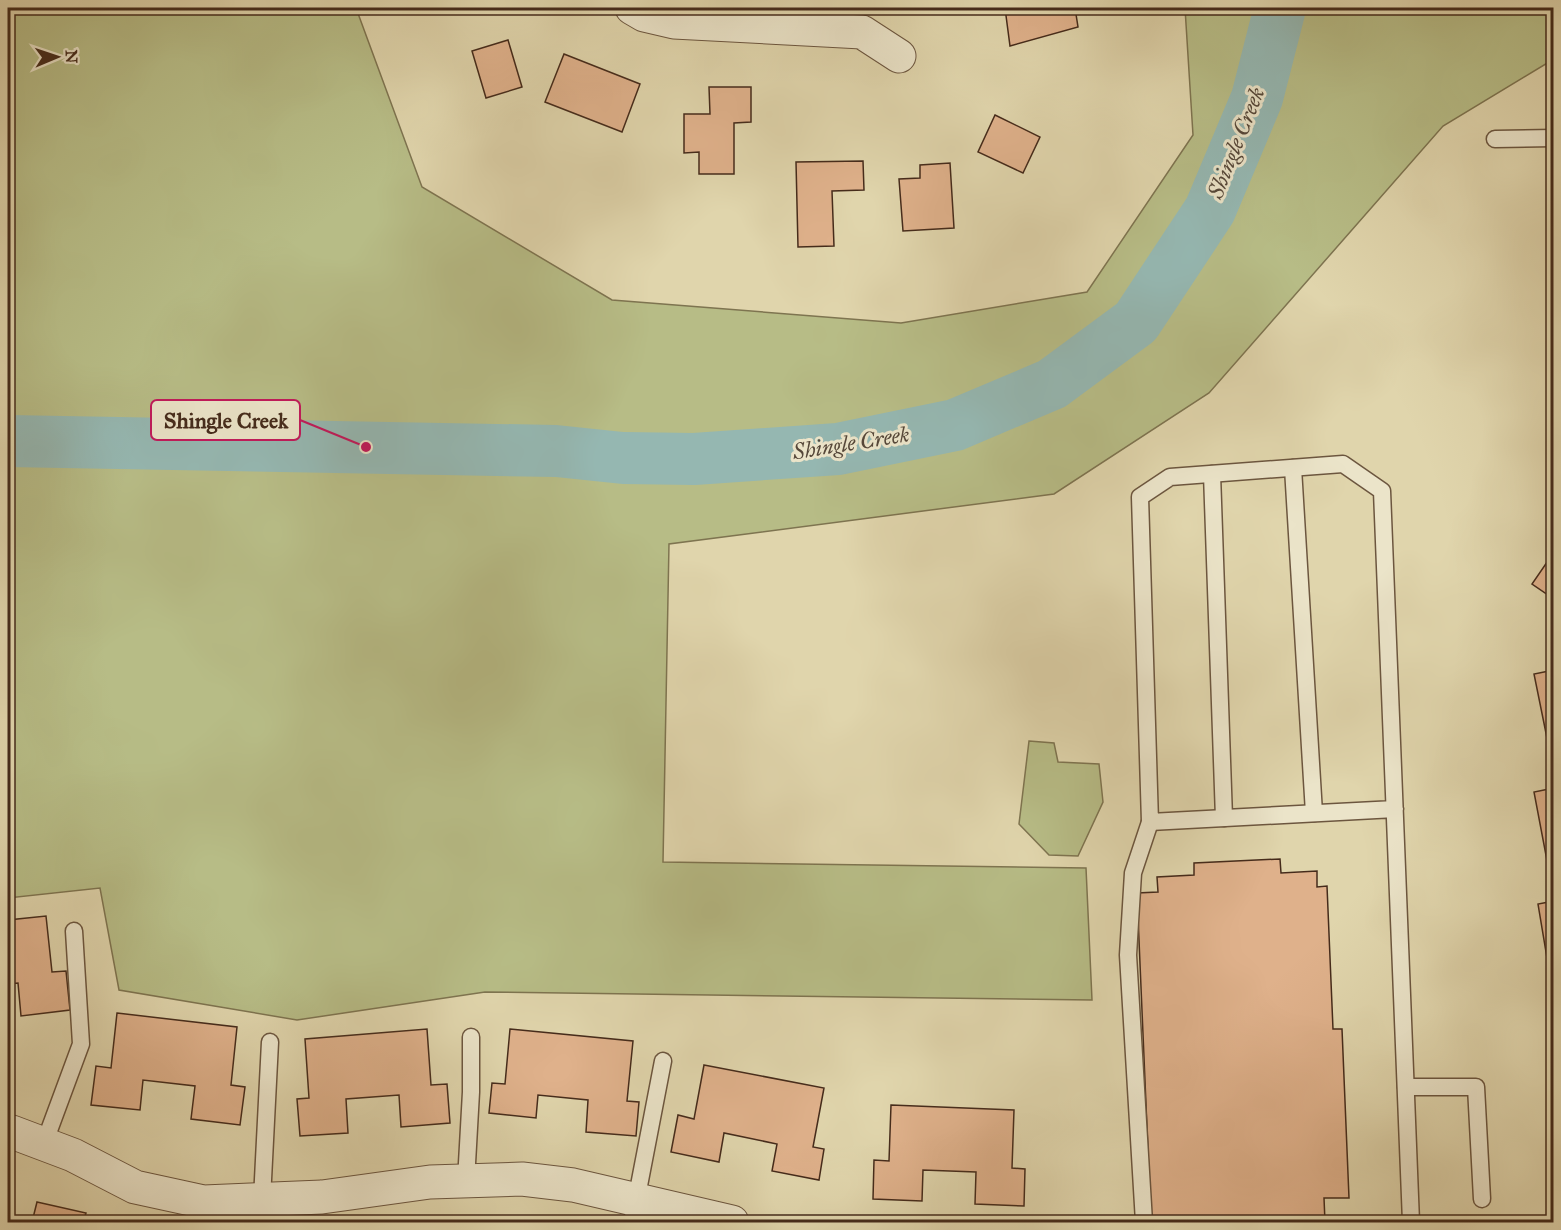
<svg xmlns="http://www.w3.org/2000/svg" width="1561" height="1230" font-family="'IM FELL Great Primer',serif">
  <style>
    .green { fill: #b7bc86; stroke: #7e7450; stroke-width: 1.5 }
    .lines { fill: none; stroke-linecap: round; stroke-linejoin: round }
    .river { stroke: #95b7b1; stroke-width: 52 }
    .building { fill: #dfb18b; stroke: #452b1b; stroke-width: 1.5 }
    .lane-casing { stroke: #6c563f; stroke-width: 19 }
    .street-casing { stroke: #6c563f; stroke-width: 35 }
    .lane { stroke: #ebe4c9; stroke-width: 16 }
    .street { stroke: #ebe4c9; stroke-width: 33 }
    .labels { text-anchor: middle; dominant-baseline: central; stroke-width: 6; stroke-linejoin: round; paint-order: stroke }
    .water-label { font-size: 22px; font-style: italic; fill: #554739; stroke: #ebe4c9 }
    .leader { fill: none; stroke: #c2185b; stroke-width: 2 }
    .callout-dot { fill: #c2185b; stroke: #ebe4c9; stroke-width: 2 }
    .callout { fill: #ebe4c9; stroke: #c2185b; stroke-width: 2 }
    .callout-label { font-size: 22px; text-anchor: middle; font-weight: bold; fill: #452b1b }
  </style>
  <rect width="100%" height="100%" fill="#e0d5ac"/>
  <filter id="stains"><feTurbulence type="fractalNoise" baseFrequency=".00333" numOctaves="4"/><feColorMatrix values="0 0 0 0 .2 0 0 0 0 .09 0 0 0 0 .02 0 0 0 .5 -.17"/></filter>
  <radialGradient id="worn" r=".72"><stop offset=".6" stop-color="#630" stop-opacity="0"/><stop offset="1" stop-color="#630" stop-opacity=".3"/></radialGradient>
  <!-- green -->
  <g class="green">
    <path d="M 8,8 L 356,8 L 422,187 L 612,300 L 901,323 L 1087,292 L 1193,135 L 1185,8 L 1553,8 L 1554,59 L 1443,126 L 1209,393 L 1054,494 L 669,544 L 663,862 L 1086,868 L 1092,1000 L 485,992 L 297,1020 L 119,990 L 100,888 L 8,898 Z"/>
    <path d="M 1029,741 L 1054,743 L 1058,762 L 1099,764 L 1103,802 L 1078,856 L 1049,855 L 1019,824 Z"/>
  </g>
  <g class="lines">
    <!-- river -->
    <path class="river" d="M 8,441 L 556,451 L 623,458 L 694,459 L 838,449 L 955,425 L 1052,384 L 1136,322 L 1210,210 L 1257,98 L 1280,8"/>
  </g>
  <!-- building -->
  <g class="building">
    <path d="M 1005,8 L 1075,8 L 1078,27 L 1010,46 Z"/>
    <path d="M 508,40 L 522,87 L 486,98 L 472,51 Z"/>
    <path d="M 564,54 L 640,84 L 622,132 L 545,102 Z"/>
    <path d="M 709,87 L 751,87 L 751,122 L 734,123 L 734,174 L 699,174 L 699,152 L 684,153 L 684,114 L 710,114 Z"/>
    <path d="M 995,115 L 1040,137 L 1023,173 L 978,152 Z"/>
    <path d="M 863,161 L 864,190 L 832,191 L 834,246 L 798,247 L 796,162 Z"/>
    <path d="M 950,163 L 954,228 L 903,231 L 899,179 L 920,178 L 920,165 Z"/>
    <path d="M 1554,552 L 1554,599 L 1532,584 Z"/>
    <path d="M 1554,670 L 1554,747 L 1549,748 L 1534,674 Z"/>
    <path d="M 1554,788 L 1554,865 L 1548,866 L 1534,792 Z"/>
    <path d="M 1280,859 L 1281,873 L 1317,871 L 1317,887 L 1327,886 L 1333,1029 L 1342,1029 L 1349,1198 L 1324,1198 L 1325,1222 L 1151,1222 L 1137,893 L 1158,892 L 1157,877 L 1194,875 L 1194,863 Z"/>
    <path d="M 1554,901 L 1554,970 L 1549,970 L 1538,904 Z"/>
    <path d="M 46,916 L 52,972 L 66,971 L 70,1010 L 21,1016 L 18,983 L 8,984 L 8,920 Z"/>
    <path d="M 117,1013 L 237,1027 L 231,1085 L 245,1087 L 240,1125 L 191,1119 L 195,1086 L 143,1080 L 140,1110 L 91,1105 L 96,1066 L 111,1068 Z"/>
    <path d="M 427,1029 L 431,1085 L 447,1084 L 450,1123 L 401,1127 L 399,1095 L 346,1099 L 348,1133 L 300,1136 L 297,1099 L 309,1098 L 305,1039 Z"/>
    <path d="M 510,1029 L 633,1041 L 627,1101 L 639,1102 L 636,1136 L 586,1132 L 588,1100 L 538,1095 L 536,1118 L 489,1113 L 492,1083 L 505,1084 Z"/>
    <path d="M 704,1065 L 824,1088 L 813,1147 L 824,1149 L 819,1180 L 772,1171 L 777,1144 L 724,1133 L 719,1162 L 671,1152 L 678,1115 L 694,1119 Z"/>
    <path d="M 891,1105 L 1014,1110 L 1012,1168 L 1025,1169 L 1024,1206 L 975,1204 L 976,1172 L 923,1170 L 922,1201 L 873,1199 L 874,1160 L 889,1161 Z"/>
    <path d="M 37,1202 L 86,1213 L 83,1222 L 32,1222 Z"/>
  </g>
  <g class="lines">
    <!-- lane casing -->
    <g class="lane-casing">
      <g id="lane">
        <path d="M 1495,139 L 1554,138"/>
        <path d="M 1293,468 L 1314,813"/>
        <path d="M 1212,474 L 1224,818"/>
        <path d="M 1395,809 L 1150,822 L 1140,497 L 1170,477 L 1343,464 L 1382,491 L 1411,1222"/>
        <path d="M 1406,1087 L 1476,1087 L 1482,1199"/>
        <path d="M 44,1144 L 81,1044 L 74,931"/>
        <path d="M 466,1181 L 471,1092 L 471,1037"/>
        <path d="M 262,1199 L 270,1042"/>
        <path d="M 632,1222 L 663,1061"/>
        <path d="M 1144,1222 L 1128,955 L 1133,873 L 1150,822"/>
      </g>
    </g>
    <!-- street casing -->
    <g class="street-casing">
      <g id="street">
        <path d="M 632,8 L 644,15 L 674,22 L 862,32 L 899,56"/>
        <path d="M 8,1134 L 12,1132 L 73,1155 L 135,1187 L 204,1202 L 322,1197 L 430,1182 L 522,1179 L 573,1185 L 732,1222"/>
      </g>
    </g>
    <!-- lane -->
    <use href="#lane" class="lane"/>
    <!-- street -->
    <use href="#street" class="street"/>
  </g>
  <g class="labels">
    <!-- water labels -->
    <g class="water-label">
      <text transform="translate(1236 143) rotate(-68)">Shingle Creek</text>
      <text transform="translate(851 443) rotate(-9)">Shingle Creek</text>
    </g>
  </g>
  <!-- callouts -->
  <path class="leader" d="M366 447L300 420"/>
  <circle class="callout-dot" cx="366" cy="447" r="6"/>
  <rect class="callout" x="151" y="400" width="149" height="40" rx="6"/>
  <g class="callout-label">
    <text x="226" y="428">Shingle Creek</text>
  </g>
  <!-- margin -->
  <rect width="1561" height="1230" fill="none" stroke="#e0d5ac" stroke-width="30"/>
  <rect x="9" y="9" width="1543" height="1212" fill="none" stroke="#452b1b" stroke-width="3"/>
  <rect x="15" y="15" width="1531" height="1200" fill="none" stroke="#452b1b" stroke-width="1.5"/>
  <!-- north arrow -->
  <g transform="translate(57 57) rotate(88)" stroke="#ebe4c9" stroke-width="4.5" paint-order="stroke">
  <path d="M0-4.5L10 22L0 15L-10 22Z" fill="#452b1b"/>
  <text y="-9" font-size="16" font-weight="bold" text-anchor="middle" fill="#452b1b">N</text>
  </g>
  <rect width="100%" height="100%" filter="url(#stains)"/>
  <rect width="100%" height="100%" fill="url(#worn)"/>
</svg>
